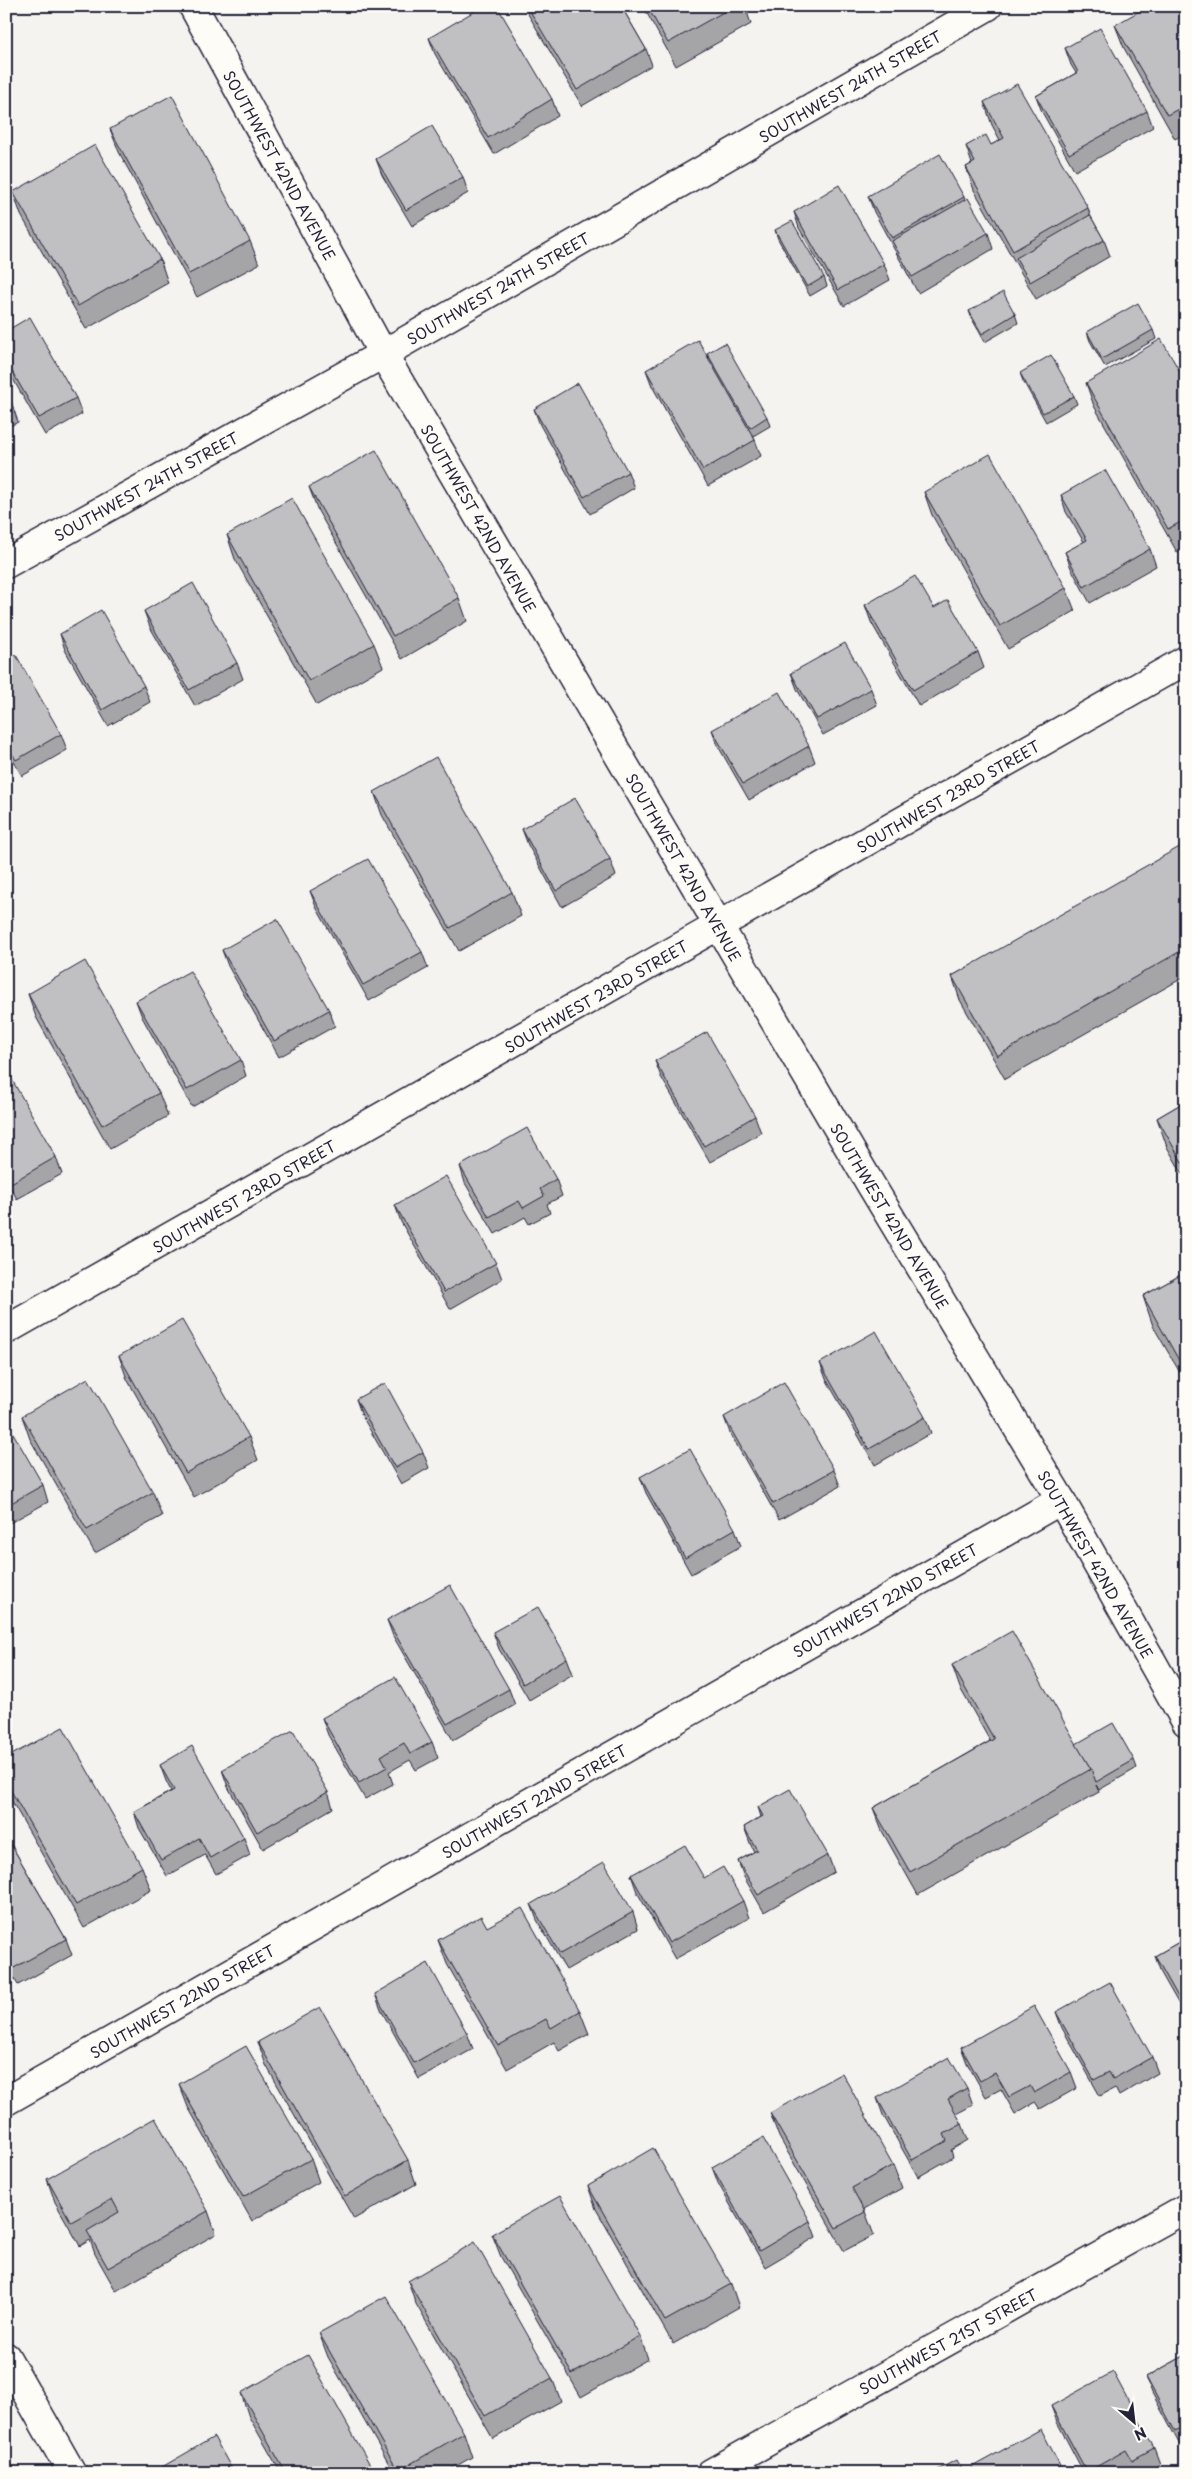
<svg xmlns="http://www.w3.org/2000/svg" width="1192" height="2479" font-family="'Playpen Sans',sans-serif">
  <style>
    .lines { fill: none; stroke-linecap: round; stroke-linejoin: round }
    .minor-casing { stroke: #22223b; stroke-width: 31 }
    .tertiary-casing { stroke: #22223b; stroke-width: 31 }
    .minor { stroke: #fdfcf7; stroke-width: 28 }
    .tertiary { stroke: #fdfcf7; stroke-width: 28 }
    .wall { fill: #a5a4a7; stroke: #22223b }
    .building { fill: #c0bfc2; stroke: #22223b }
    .labels { text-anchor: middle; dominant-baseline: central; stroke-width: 4; stroke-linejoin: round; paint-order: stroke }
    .street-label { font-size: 15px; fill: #22223b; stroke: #fdfcf7 }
  </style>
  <rect width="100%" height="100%" fill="#f4f3ef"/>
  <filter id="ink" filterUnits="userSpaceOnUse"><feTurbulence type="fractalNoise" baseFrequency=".02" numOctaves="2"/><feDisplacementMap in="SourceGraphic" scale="10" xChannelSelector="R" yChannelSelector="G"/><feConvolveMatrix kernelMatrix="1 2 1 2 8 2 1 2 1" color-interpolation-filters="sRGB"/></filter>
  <g filter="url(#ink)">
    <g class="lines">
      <!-- minor casing -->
      <g class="minor-casing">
        <g id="minor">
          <path d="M 193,6 L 383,354 L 871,1185 L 1061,1500 L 1186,1722"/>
          <path d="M 6,564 L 383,354 L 988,6"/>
          <path d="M 6,1330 L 1186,660"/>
          <path d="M 6,2101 L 1061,1500"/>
          <path d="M 711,2473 L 1186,2208"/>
        </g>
      </g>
      <!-- tertiary casing -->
      <g class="tertiary-casing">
        <path id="tertiary" d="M 6,2357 L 72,2473"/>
      </g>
      <!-- minor -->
      <use href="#minor" class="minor"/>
      <!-- tertiary -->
      <use href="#tertiary" class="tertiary"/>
    </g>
    <!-- wall -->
    <g class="wall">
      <path d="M 526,6 L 621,6 L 646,49 L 652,65 L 582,106 L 528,14 Z"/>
      <path d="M 643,6 L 745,6 L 751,24 L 676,66 Z"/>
      <path d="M 1186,6 L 1186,133 L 1175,139 L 1124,48 L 1115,25 Z"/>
      <path d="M 429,38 L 552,99 L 558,116 L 494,154 L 435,54 Z"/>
      <path d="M 1065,48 L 1147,111 L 1153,127 L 1075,171 L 1042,112 L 1036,96 L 1076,73 L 1071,65 Z"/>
      <path d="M 984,102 L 1088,208 L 1090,215 L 1104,240 L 1110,256 L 1036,299 L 974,190 L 966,167 L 972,164 L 966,146 L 991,145 L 1000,140 L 992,125 Z"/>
      <path d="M 110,129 L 250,241 L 259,264 L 197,297 L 119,152 Z"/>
      <path d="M 376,159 L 463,177 L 468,193 L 412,226 L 382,175 Z"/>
      <path d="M 13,192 L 160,259 L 168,283 L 86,329 L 21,215 Z"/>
      <path d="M 868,196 L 964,197 L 965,200 L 988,233 L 993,249 L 918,293 L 874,212 Z"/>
      <path d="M 794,212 L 884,264 L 890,280 L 844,306 L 799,228 Z"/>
      <path d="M 775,230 L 824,277 L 827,286 L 810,296 L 778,239 Z"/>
      <path d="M 969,311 L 1015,314 L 1018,323 L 985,342 L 972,319 Z"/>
      <path d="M 1153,330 L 1156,339 L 1105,367 L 1090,341 L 1087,332 Z"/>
      <path d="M 6,331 L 76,398 L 82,414 L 45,435 L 6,367 Z"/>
      <path d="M 707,353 L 767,417 L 770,426 L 753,436 L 755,440 L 761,456 L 708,486 L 652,386 L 646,370 L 709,359 Z"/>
      <path d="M 1020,373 L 1074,396 L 1077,404 L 1046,422 L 1023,381 Z"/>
      <path d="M 1186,382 L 1186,547 L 1177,552 L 1094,406 L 1086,383 Z"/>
      <path d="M 6,392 L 10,398 L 18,422 L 6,428 Z"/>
      <path d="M 534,409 L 628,472 L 634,488 L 590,514 L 540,425 Z"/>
      <path d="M 309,487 L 459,598 L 467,621 L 402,659 L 318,511 Z"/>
      <path d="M 924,492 L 1066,588 L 1075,611 L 1008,649 L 932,515 Z"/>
      <path d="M 1061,495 L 1150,549 L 1156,566 L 1090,603 L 1071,568 L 1065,552 L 1084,542 L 1066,512 Z"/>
      <path d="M 227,535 L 374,644 L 383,667 L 317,705 L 235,559 Z"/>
      <path d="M 865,605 L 934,608 L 978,652 L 984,668 L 919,706 L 871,622 Z"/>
      <path d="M 144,611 L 237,663 L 243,679 L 195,706 L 150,627 Z"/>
      <path d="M 60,634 L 144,686 L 150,702 L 108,726 L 65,650 Z"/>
      <path d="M 6,660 L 61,734 L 67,750 L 22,776 L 6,748 Z"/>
      <path d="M 791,673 L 871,689 L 877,705 L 823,735 L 797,689 Z"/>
      <path d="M 712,730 L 809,746 L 815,762 L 749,800 L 718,746 Z"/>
      <path d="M 374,792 L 512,892 L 521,916 L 459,951 L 382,815 Z"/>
      <path d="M 522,829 L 610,859 L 616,876 L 562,907 L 528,845 Z"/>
      <path d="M 1186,849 L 1186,976 L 1005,1079 L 960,1000 L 952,976 Z"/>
      <path d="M 310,891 L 422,952 L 428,968 L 369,1001 L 316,907 Z"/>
      <path d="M 222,950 L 329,1010 L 335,1026 L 279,1057 L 228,966 Z"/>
      <path d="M 28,994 L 159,1093 L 168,1116 L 110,1149 L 36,1017 Z"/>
      <path d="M 136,1001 L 241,1060 L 246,1076 L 192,1107 L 142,1017 Z"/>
      <path d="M 655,1061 L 755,1116 L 761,1133 L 710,1162 L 661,1077 Z"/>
      <path d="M 6,1081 L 56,1157 L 62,1174 L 17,1199 L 6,1179 Z"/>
      <path d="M 1186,1101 L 1186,1180 L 1167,1147 L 1157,1118 Z"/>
      <path d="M 460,1166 L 556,1179 L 562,1196 L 547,1204 L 550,1213 L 529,1224 L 525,1217 L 495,1234 L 465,1183 Z"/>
      <path d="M 395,1205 L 496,1263 L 502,1279 L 450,1309 L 401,1222 Z"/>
      <path d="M 1186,1272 L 1186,1383 L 1153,1326 L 1143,1296 Z"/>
      <path d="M 119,1356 L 249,1437 L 258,1460 L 194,1497 L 127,1379 Z"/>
      <path d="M 820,1363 L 925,1417 L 931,1433 L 875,1465 L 826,1379 Z"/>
      <path d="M 356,1399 L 423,1452 L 429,1468 L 401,1484 L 362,1416 Z"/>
      <path d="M 22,1416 L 153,1492 L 162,1516 L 95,1553 L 30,1439 Z"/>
      <path d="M 724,1417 L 834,1470 L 840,1486 L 779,1520 L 730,1433 Z"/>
      <path d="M 6,1428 L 43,1485 L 48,1502 L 6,1525 Z"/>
      <path d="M 640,1477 L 735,1529 L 741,1546 L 691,1574 L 646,1493 Z"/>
      <path d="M 387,1620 L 509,1689 L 515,1705 L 453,1740 L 393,1636 Z"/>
      <path d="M 493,1632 L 567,1658 L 573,1674 L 529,1700 L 499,1649 Z"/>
      <path d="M 952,1665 L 1076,1744 L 1134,1760 L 1137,1768 L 1099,1790 L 1096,1785 L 1099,1792 L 918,1895 L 882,1831 L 873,1808 L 990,1741 L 960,1688 Z"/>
      <path d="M 322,1718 L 432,1742 L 438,1758 L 416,1770 L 410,1760 L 389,1772 L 393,1784 L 365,1799 L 328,1735 Z"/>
      <path d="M 6,1758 L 142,1867 L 151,1890 L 84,1928 L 6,1791 Z"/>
      <path d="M 160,1765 L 244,1838 L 250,1855 L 216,1874 L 205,1855 L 167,1876 L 139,1828 L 134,1812 L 171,1791 L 166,1781 Z"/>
      <path d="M 222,1770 L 328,1792 L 333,1808 L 263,1849 L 228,1787 Z"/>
      <path d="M 758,1807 L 828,1855 L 834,1872 L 764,1912 L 744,1877 L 738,1861 L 754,1852 L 750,1843 L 744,1827 L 761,1817 Z"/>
      <path d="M 6,1836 L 66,1939 L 72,1955 L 18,1985 L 6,1965 Z"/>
      <path d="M 631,1875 L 704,1878 L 743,1901 L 749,1918 L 675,1959 L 637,1892 Z"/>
      <path d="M 531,1904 L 633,1912 L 638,1929 L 566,1970 L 537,1920 Z"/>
      <path d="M 487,1927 L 580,2011 L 589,2034 L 559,2051 L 554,2042 L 507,2069 L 447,1964 L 438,1940 Z"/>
      <path d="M 1186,1938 L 1186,2017 L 1161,1973 L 1155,1956 Z"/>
      <path d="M 375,1994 L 467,2033 L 473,2049 L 419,2079 L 381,2010 Z"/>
      <path d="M 1056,2012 L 1152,2057 L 1158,2073 L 1119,2096 L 1115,2088 L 1100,2096 L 1062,2028 Z"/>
      <path d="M 258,2042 L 408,2160 L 416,2184 L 354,2219 L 266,2065 Z"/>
      <path d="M 961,2047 L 1071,2072 L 1077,2088 L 1040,2109 L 1035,2102 L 1015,2114 L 1001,2089 L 986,2097 L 967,2063 Z"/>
      <path d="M 179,2084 L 311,2159 L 319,2182 L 252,2221 L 188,2107 Z"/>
      <path d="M 967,2088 L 973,2105 L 956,2114 L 962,2124 L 968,2140 L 951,2150 L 953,2157 L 918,2177 L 883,2115 L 877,2098 Z"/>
      <path d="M 770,2113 L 893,2165 L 902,2188 L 864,2209 L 874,2235 L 844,2251 L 779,2137 Z"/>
      <path d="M 712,2167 L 810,2221 L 816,2237 L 765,2267 L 718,2183 Z"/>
      <path d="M 47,2179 L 208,2211 L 216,2234 L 116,2291 L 95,2254 L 90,2240 L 80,2246 L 55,2202 Z"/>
      <path d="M 588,2186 L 731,2284 L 739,2307 L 673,2344 L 596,2209 Z"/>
      <path d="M 492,2234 L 640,2336 L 648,2359 L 581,2397 L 501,2257 Z"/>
      <path d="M 408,2281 L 552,2378 L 561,2401 L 493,2439 L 416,2304 Z"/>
      <path d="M 319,2333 L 464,2433 L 472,2457 L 444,2473 L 394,2473 L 328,2357 Z"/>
      <path d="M 1186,2355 L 1186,2445 L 1181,2447 L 1152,2393 L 1146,2377 Z"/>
      <path d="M 241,2393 L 373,2470 L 374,2473 L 281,2473 L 249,2417 Z"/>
      <path d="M 1051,2406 L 1154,2448 L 1160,2464 L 1144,2473 L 1136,2473 L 1132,2466 L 1120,2473 L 1084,2473 L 1057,2422 Z"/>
    </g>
    <!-- building -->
    <g class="building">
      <path d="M 483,6 L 497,6 L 552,99 L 488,138 L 429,38 Z"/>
      <path d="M 527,6 L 621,6 L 646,49 L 577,90 Z"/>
      <path d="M 647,6 L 734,6 L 668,43 Z"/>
      <path d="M 1148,6 L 1186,6 L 1186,105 L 1167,115 L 1115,25 Z"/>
      <path d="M 1100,28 L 1147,111 L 1069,154 L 1036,96 L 1078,72 L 1065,48 Z"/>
      <path d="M 1017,84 L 1088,208 L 1013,251 L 966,167 L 975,162 L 966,146 L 986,135 L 991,145 L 1004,138 L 984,102 Z"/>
      <path d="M 172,95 L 250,241 L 189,274 L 110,129 Z"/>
      <path d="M 432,126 L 463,177 L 406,210 L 376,159 Z"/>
      <path d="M 95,145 L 160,259 L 78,306 L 13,192 Z"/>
      <path d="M 940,154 L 964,197 L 892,238 L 868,196 Z"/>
      <path d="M 839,185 L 884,264 L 838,290 L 794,212 Z"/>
      <path d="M 968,198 L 988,233 L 912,277 L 892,241 Z"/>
      <path d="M 1090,215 L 1104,240 L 1030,282 L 1016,258 Z"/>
      <path d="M 792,221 L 824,277 L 807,287 L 775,230 Z"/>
      <path d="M 1003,292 L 1015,314 L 982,334 L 969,311 Z"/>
      <path d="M 1138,303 L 1153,330 L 1102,359 L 1087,332 Z"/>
      <path d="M 30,317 L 76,398 L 39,418 L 6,361 L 6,331 Z"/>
      <path d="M 1161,339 L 1186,382 L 1186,519 L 1168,529 L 1086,383 Z"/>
      <path d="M 698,340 L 755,440 L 703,470 L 646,370 Z"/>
      <path d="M 725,343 L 767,417 L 750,428 L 707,353 Z"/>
      <path d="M 1051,355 L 1074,396 L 1043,413 L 1020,373 Z"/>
      <path d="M 578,383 L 628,472 L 584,497 L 534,409 Z"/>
      <path d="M 6,392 L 10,398 L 6,400 Z"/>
      <path d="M 376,450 L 459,598 L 393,636 L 309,487 Z"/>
      <path d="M 990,454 L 1066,588 L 1000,626 L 924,492 Z"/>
      <path d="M 1105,470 L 1150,549 L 1084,587 L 1065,552 L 1087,540 L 1061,495 Z"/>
      <path d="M 292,498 L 374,644 L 309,681 L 227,535 Z"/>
      <path d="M 915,576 L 934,608 L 948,600 L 978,652 L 913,690 L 865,605 Z"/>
      <path d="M 193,583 L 237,663 L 189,690 L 144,611 Z"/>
      <path d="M 101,610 L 144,686 L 102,710 L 60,634 Z"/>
      <path d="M 845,643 L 871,689 L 817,719 L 791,673 Z"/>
      <path d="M 16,655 L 61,734 L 16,760 L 6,743 L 6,660 Z"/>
      <path d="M 779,692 L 809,746 L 743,784 L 712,730 Z"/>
      <path d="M 436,757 L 512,892 L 450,928 L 374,792 Z"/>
      <path d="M 575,798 L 610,859 L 556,891 L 522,829 Z"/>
      <path d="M 1183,845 L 1186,849 L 1186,948 L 997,1056 L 952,976 Z"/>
      <path d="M 368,859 L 422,952 L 363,985 L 310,891 Z"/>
      <path d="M 277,919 L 329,1010 L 274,1041 L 222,950 Z"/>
      <path d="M 85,961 L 159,1093 L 102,1125 L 28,994 Z"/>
      <path d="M 190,971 L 241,1060 L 187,1090 L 136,1001 Z"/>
      <path d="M 707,1032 L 755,1116 L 704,1146 L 655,1061 Z"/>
      <path d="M 11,1078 L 56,1157 L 11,1183 L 6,1174 L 6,1081 Z"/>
      <path d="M 1186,1101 L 1186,1169 L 1157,1118 Z"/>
      <path d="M 527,1128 L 556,1179 L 540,1189 L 544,1196 L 523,1208 L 519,1201 L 489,1217 L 460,1166 Z"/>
      <path d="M 446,1176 L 496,1263 L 444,1292 L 395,1205 Z"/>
      <path d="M 1186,1272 L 1186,1362 L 1181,1364 L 1143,1296 Z"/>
      <path d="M 182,1320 L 249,1437 L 186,1473 L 119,1356 Z"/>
      <path d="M 876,1331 L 925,1417 L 869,1449 L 820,1363 Z"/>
      <path d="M 88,1378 L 153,1492 L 87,1530 L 22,1416 Z"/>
      <path d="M 784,1382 L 834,1470 L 773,1504 L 724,1417 Z"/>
      <path d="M 385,1383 L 423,1452 L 395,1468 L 356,1399 Z"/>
      <path d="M 9,1426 L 43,1485 L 6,1506 L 6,1428 Z"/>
      <path d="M 690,1449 L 735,1529 L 685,1558 L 640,1477 Z"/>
      <path d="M 450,1585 L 509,1689 L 447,1724 L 387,1620 Z"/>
      <path d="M 538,1607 L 567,1658 L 523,1684 L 493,1632 Z"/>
      <path d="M 1012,1631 L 1091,1769 L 910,1872 L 873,1808 L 994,1739 L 952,1665 Z"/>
      <path d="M 395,1677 L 432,1742 L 410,1754 L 404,1743 L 381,1756 L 387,1767 L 359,1783 L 322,1718 Z"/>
      <path d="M 1113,1723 L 1134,1760 L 1096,1782 L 1091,1769 L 1076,1744 Z"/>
      <path d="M 63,1727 L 142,1867 L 76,1905 L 6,1782 L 6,1758 Z"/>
      <path d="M 293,1730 L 328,1792 L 257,1832 L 222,1770 Z"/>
      <path d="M 192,1746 L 244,1838 L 210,1858 L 199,1838 L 161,1860 L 134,1812 L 174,1790 L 160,1765 Z"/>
      <path d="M 790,1789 L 828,1855 L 758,1895 L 738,1861 L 757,1850 L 744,1827 L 763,1816 L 758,1807 Z"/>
      <path d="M 6,1836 L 66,1939 L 12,1969 L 6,1959 Z"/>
      <path d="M 685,1845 L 704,1878 L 723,1867 L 743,1901 L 669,1943 L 631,1875 Z"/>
      <path d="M 604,1862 L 633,1912 L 560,1954 L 531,1904 Z"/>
      <path d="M 522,1908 L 580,2011 L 551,2028 L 546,2019 L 498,2046 L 438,1940 L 481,1916 L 487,1927 Z"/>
      <path d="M 1186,1938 L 1186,2011 L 1155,1956 Z"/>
      <path d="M 428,1963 L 467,2033 L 414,2063 L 375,1994 Z"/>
      <path d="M 1110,1982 L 1152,2057 L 1113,2079 L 1109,2072 L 1094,2080 L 1056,2012 Z"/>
      <path d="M 1034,2006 L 1071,2072 L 1034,2093 L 1030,2086 L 1009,2097 L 995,2073 L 980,2081 L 961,2047 Z"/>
      <path d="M 320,2007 L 408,2160 L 345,2196 L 258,2042 Z"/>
      <path d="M 246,2046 L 311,2159 L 243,2197 L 179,2084 Z"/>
      <path d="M 949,2057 L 967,2088 L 948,2099 L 962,2124 L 944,2134 L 947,2141 L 912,2160 L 877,2098 Z"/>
      <path d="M 842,2073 L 893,2165 L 852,2188 L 865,2212 L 836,2228 L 770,2113 Z"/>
      <path d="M 155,2118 L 208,2211 L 108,2268 L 87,2231 L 119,2212 L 112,2199 L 71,2222 L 47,2179 Z"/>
      <path d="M 763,2138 L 810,2221 L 759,2251 L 712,2167 Z"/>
      <path d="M 653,2148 L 731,2284 L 665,2321 L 588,2186 Z"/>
      <path d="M 560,2196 L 640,2336 L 572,2374 L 492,2234 Z"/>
      <path d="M 475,2242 L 552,2378 L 485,2416 L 408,2281 Z"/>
      <path d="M 386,2296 L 464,2433 L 398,2471 L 319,2333 Z"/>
      <path d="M 308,2355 L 373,2470 L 368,2473 L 286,2473 L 241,2393 Z"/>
      <path d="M 1186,2355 L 1186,2425 L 1175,2431 L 1146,2377 Z"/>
      <path d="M 1113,2372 L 1154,2448 L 1132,2460 L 1126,2450 L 1087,2472 L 1051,2406 Z"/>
      <path d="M 1041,2429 L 1064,2473 L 975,2473 L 972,2467 Z"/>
      <path d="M 214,2437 L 234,2473 L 165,2473 L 162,2467 Z"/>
      <path d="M 956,2460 L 963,2473 L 932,2473 Z"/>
    </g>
  </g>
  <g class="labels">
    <!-- street labels -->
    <g class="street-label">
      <text transform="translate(850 86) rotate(-30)">SOUTHWEST 24TH STREET</text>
      <text transform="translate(280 165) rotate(61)">SOUTHWEST 42ND AVENUE</text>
      <text transform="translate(498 288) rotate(-30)">SOUTHWEST 24TH STREET</text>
      <text transform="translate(146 486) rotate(-29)">SOUTHWEST 24TH STREET</text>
      <text transform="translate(479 518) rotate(60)">SOUTHWEST 42ND AVENUE</text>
      <text transform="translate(948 796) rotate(-30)">SOUTHWEST 23RD STREET</text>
      <text transform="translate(684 867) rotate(60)">SOUTHWEST 42ND AVENUE</text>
      <text transform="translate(596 996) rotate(-30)">SOUTHWEST 23RD STREET</text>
      <text transform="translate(244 1196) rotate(-30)">SOUTHWEST 23RD STREET</text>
      <text transform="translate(890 1216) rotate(59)">SOUTHWEST 42ND AVENUE</text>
      <text transform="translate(1096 1564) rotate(60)">SOUTHWEST 42ND AVENUE</text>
      <text transform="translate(885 1600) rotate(-30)">SOUTHWEST 22ND STREET</text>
      <text transform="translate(534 1801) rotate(-30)">SOUTHWEST 22ND STREET</text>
      <text transform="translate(182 2001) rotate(-30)">SOUTHWEST 22ND STREET</text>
      <text transform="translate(948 2341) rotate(-29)">SOUTHWEST 21ST STREET</text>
    </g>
  </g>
  <!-- margin -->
  <rect width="1192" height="2479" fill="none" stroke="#fdfcf7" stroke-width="25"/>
  <rect x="12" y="12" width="1167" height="2454" fill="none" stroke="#22223b" stroke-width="2" filter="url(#ink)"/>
  <!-- north arrow -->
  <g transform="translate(1134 2422) rotate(152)" stroke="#fdfcf7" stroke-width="4" paint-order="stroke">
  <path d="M0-4L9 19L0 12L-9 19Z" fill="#22223b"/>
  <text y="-8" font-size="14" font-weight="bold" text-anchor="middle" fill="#22223b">N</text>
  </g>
</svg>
